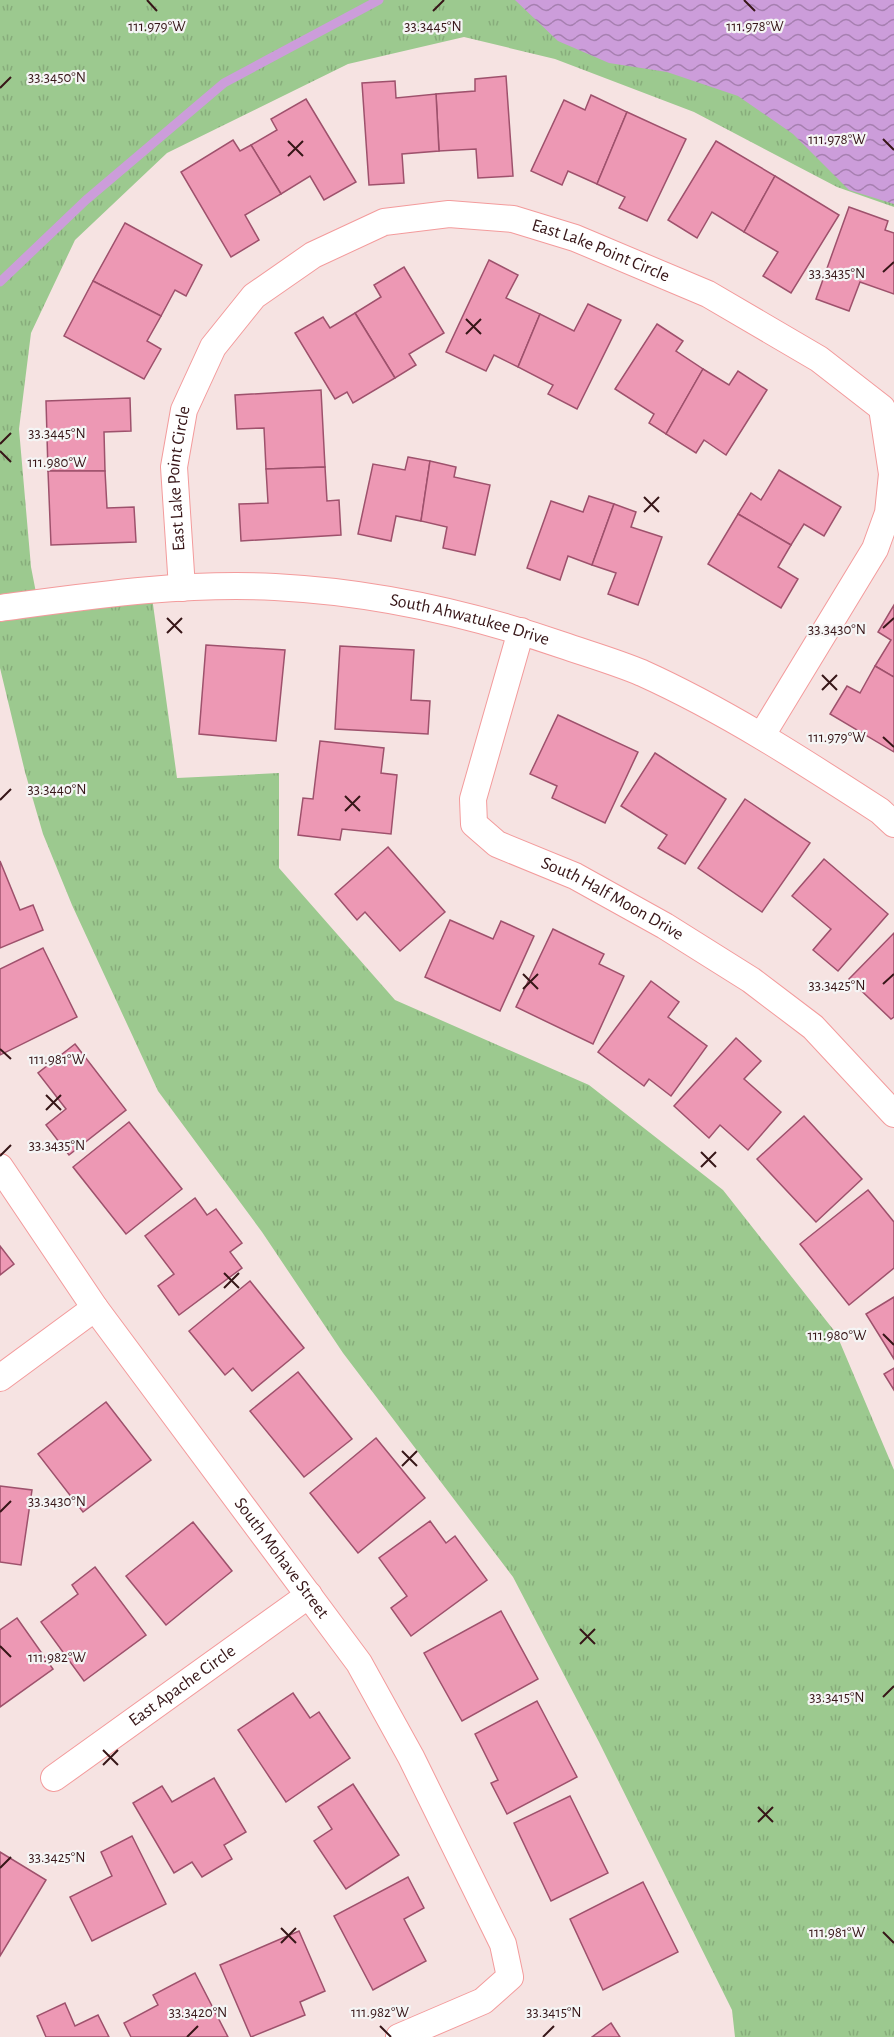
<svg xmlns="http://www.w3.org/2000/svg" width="894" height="2037" font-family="'Alegreya Sans',sans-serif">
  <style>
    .grass { fill: url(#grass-tufts) }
    .water { fill: url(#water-waves) }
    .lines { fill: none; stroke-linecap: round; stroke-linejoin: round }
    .stream { stroke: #cc9dda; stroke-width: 9 }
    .building { fill: #ed98b4; stroke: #9e516c; stroke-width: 1.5 }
    .street-casing { stroke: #f39b9c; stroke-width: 28 }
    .street { stroke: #fff; stroke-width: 26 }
    .ticks { fill: none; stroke: #371618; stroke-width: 2 }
    .labels { text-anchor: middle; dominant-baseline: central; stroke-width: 4.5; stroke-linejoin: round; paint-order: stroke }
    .street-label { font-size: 18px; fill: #371618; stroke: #f5f5f5 }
    .ticks-label { font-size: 15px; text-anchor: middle; fill: #371618; stroke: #f5f5f5; stroke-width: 4.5; stroke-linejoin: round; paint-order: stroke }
  </style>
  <defs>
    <pattern id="grass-tufts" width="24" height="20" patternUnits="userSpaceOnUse" patternTransform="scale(1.5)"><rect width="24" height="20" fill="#9cc98f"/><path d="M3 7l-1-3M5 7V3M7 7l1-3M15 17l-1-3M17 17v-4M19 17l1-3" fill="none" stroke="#87ac7b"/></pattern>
    <pattern id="water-waves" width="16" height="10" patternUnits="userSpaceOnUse" patternTransform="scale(1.5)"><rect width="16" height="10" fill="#cc9dda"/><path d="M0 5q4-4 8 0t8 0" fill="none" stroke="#a67fb0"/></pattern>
  </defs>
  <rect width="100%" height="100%" fill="#f6e3e2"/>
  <!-- grass -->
  <path class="grass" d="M 0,0 L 894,0 L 894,207 L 837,187 L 694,112 L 555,59 L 464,37 L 348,64 L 167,153 L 75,240 L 31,333 L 19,429 L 31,567 L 38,603 L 151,590 L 177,778 L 279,773 L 279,868 L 395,1000 L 589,1085 L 723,1190 L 836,1333 L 894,1470 L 894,2037 L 735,2037 L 732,2010 L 599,1742 L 513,1577 L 343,1353 L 262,1232 L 158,1091 L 72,905 L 43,834 L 25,772 L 0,668 Z"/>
  <!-- water -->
  <path class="water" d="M 515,0 L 894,0 L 894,204 L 849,190 L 793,134 L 738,96 L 667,72 L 609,63 L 558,41 Z"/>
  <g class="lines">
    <!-- stream -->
    <path class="stream" d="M 0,282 L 86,200 L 224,83 L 379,0"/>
  </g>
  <!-- building -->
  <g class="building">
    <path d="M 506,76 L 513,176 L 478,178 L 476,149 L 439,151 L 436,94 L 475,91 L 475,79 Z"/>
    <path d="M 395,81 L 396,98 L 436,94 L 439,151 L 402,154 L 404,183 L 369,185 L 362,83 Z"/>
    <path d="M 591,95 L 627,112 L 597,184 L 568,171 L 562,185 L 531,171 L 564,100 L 585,110 Z"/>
    <path d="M 306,99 L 356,182 L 324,200 L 310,176 L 281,194 L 251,145 L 277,130 L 271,119 Z"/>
    <path d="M 627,112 L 686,139 L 647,221 L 619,208 L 625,197 L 597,184 Z"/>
    <path d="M 233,140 L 240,151 L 251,145 L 281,194 L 245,215 L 259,240 L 231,257 L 181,172 Z"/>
    <path d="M 716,141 L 775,176 L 744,232 L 712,212 L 697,238 L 668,220 Z"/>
    <path d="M 775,176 L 839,215 L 791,293 L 763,276 L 778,252 L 744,232 Z"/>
    <path d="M 849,207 L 888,221 L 885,230 L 894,233 L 894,294 L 860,282 L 849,311 L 816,299 Z"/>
    <path d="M 125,223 L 202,265 L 186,296 L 175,290 L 161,316 L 93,281 Z"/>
    <path d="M 489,260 L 518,275 L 506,298 L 540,314 L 518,367 L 494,355 L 486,371 L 446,352 Z"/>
    <path d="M 404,267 L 444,333 L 409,354 L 416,365 L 395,378 L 355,313 L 381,297 L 374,285 Z"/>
    <path d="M 93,281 L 161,316 L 147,341 L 161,349 L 144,379 L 64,336 Z"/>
    <path d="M 588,304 L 621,320 L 577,409 L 548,394 L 553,385 L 518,367 L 540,314 L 574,331 Z"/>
    <path d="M 355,313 L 395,378 L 353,403 L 347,392 L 335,399 L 295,333 L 323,317 L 330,328 Z"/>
    <path d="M 657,324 L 683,341 L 676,351 L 703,369 L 666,434 L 649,423 L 654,414 L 615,389 Z"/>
    <path d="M 703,369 L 729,385 L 738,371 L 767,390 L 726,455 L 704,440 L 696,453 L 666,434 Z"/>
    <path d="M 321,390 L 325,467 L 266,469 L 264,428 L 237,429 L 235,395 Z"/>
    <path d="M 130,398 L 131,431 L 104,432 L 105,471 L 48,471 L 46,401 Z"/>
    <path d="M 408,457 L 430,461 L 421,521 L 396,516 L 391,541 L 358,534 L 373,464 L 405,470 Z"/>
    <path d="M 430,461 L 456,467 L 454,477 L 490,485 L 475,555 L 443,548 L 447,527 L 421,521 Z"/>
    <path d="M 325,467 L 327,501 L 339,500 L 341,535 L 241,541 L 239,504 L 268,503 L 266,469 Z"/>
    <path d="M 779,470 L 841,507 L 824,536 L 804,524 L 791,545 L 738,514 L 751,493 L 761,500 Z"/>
    <path d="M 48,471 L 105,471 L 107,508 L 134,507 L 136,542 L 51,545 Z"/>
    <path d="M 589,496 L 614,504 L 592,565 L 568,556 L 560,580 L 527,568 L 551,501 L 583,512 Z"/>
    <path d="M 614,504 L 636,512 L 631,527 L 662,537 L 638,605 L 608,594 L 616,573 L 592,565 Z"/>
    <path d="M 738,514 L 791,545 L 778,567 L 798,579 L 781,608 L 708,564 Z"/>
    <path d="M 894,605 L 894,677 L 875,666 L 891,640 L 878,632 Z"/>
    <path d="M 206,645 L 285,650 L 276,741 L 199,734 Z"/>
    <path d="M 340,646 L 414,650 L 411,700 L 430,701 L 428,734 L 335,729 Z"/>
    <path d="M 875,666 L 894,677 L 894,752 L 830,714 L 847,686 L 860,693 Z"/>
    <path d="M 558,715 L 638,752 L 605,823 L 552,798 L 557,786 L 530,774 Z"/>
    <path d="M 320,741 L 384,748 L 381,773 L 397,775 L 391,834 L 342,829 L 340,840 L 298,835 L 303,798 L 313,799 Z"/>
    <path d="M 655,753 L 726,799 L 685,864 L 658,848 L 667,835 L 621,806 Z"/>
    <path d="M 745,799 L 810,843 L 762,912 L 698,868 Z"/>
    <path d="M 388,847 L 445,912 L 400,951 L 365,912 L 357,920 L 335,894 Z"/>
    <path d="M 824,859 L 888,914 L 838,971 L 813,950 L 831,929 L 792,896 Z"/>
    <path d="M 0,861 L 20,910 L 33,905 L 43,930 L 0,948 Z"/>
    <path d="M 450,920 L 493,939 L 501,921 L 534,936 L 500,1011 L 425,977 Z"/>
    <path d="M 553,929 L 604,954 L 599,964 L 624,976 L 593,1044 L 516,1007 Z"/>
    <path d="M 894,933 L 894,1017 L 891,1019 L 849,979 Z"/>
    <path d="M 43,948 L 77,1017 L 0,1055 L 0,969 Z"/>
    <path d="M 651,981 L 679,1002 L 668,1017 L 707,1046 L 671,1096 L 649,1079 L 644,1086 L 598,1052 Z"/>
    <path d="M 736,1038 L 761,1061 L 744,1079 L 781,1112 L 748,1150 L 720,1125 L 709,1138 L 674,1106 Z"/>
    <path d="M 75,1044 L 126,1110 L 69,1155 L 46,1125 L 66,1109 L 38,1073 Z"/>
    <path d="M 804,1116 L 862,1179 L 816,1222 L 757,1159 Z"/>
    <path d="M 129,1122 L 182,1189 L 126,1234 L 73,1167 Z"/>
    <path d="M 868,1190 L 894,1222 L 894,1268 L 849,1305 L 800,1244 Z"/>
    <path d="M 195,1198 L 207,1215 L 216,1209 L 242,1243 L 230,1252 L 242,1268 L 179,1315 L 158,1286 L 174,1274 L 145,1236 Z"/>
    <path d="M 0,1246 L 14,1264 L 0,1275 Z"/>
    <path d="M 250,1281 L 304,1348 L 252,1391 L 233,1368 L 225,1375 L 189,1331 Z"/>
    <path d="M 894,1297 L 894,1359 L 866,1314 Z"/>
    <path d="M 894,1368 L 894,1390 L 884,1374 Z"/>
    <path d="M 298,1372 L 352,1439 L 304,1477 L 250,1411 Z"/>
    <path d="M 106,1402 L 151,1460 L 83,1512 L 38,1454 Z"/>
    <path d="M 376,1438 L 425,1498 L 358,1553 L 310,1493 Z"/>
    <path d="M 0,1486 L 32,1490 L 21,1565 L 0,1562 Z"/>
    <path d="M 430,1521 L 446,1543 L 455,1536 L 487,1580 L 411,1636 L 391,1608 L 407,1596 L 379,1558 Z"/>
    <path d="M 193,1522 L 232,1571 L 166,1625 L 126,1576 Z"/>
    <path d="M 95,1567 L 146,1635 L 84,1681 L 41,1622 L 78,1594 L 72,1585 Z"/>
    <path d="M 501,1611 L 538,1679 L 462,1721 L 424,1653 Z"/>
    <path d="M 17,1618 L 53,1669 L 0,1707 L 0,1630 Z"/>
    <path d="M 293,1693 L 310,1718 L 319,1712 L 350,1758 L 286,1802 L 238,1730 Z"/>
    <path d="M 537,1701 L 577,1777 L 507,1814 L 491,1783 L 498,1780 L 475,1734 Z"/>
    <path d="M 214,1778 L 246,1832 L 224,1845 L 232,1859 L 202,1877 L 192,1862 L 174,1873 L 133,1803 L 162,1786 L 172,1802 Z"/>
    <path d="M 353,1784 L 399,1855 L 346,1889 L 314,1841 L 332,1829 L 318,1807 Z"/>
    <path d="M 570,1796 L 608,1873 L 551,1901 L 514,1823 Z"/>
    <path d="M 132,1836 L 166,1904 L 92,1941 L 70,1897 L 112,1876 L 101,1852 Z"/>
    <path d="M 0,1852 L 46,1880 L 0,1956 Z"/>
    <path d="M 408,1877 L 424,1908 L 404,1919 L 426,1961 L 373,1990 L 334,1916 Z"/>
    <path d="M 643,1882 L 678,1952 L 603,1990 L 570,1919 Z"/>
    <path d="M 299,1931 L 325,1991 L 300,2002 L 305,2015 L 251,2037 L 220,1965 Z"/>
    <path d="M 195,1973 L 228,2037 L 131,2037 L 124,2023 L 158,2005 L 153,1995 Z"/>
    <path d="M 65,2003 L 75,2026 L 98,2015 L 109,2037 L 46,2037 L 37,2016 Z"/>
    <path d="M 611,2023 L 620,2037 L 592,2037 Z"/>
  </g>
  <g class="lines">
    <!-- street casing -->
    <g class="street-casing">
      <g id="street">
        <path id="s1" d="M 182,588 L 174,467 L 184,410 L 213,347 L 254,296 L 313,255 L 384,222 L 449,214 L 513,219 L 575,238 L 708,294 L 819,359 L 882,408 L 892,474 L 888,513 L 875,549 L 762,735"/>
        <path id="s2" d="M 0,608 C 90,596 183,582 275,587 C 373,592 469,613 562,645 C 588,654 616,662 642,673 C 726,711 803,761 880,811 L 894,824"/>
        <path id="s3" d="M 521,631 L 473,799 L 474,824 L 497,844 L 575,876 L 665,926 L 751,980 L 813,1027 L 894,1114"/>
        <path id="s4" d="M 0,1167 L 95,1308 L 359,1663 L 411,1757 L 503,1944 L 510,1977 L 483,2001 L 399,2037"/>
        <path d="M 0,1378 L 95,1308"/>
        <path id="s5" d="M 54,1778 L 309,1595"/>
      </g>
    </g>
    <!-- street -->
    <use href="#street" class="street"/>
  </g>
  <!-- ticks -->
  <path class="ticks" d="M 147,0 L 157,11M 744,0 L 755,11M 433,11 L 444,0M 0,88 L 11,77M 883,139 L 894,150M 288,141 L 303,156M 288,156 L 303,141M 883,272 L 894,262M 466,319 L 481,334M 466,334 L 481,319M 0,444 L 11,433M 0,451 L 11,462M 644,497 L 659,512M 644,512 L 659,497M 167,618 L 182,633M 883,628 L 894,618M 167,633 L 182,618M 822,675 L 837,690M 822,690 L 837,675M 883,737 L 894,747M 345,796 L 360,811M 0,800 L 11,789M 345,811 L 360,796M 523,974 L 538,989M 883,984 L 894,974M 523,989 L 538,974M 0,1049 L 11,1059M 46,1095 L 61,1110M 46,1110 L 61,1095M 701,1152 L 716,1167M 0,1156 L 11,1145M 701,1167 L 716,1152M 224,1273 L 239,1288M 224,1288 L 239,1273M 883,1334 L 894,1345M 402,1451 L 417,1466M 402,1466 L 417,1451M 0,1512 L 11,1501M 580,1629 L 595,1644M 580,1644 L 595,1629M 0,1646 L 11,1657M 883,1697 L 894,1686M 103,1750 L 118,1765M 103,1765 L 118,1750M 758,1807 L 773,1822M 758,1822 L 773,1807M 0,1868 L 11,1857M 281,1928 L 296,1943M 883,1932 L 894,1943M 281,1943 L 296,1928M 380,2026 L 391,2037M 187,2037 L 198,2026M 543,2037 L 554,2026"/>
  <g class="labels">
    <!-- street labels -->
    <g class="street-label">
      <text stroke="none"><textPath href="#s1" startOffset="687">East Lake Point Circle</textPath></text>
      <text stroke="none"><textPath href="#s1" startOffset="110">East Lake Point Circle</textPath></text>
      <text stroke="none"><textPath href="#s2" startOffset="474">South Ahwatukee Drive</textPath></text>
      <text stroke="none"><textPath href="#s3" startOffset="358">South Half Moon Drive</textPath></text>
      <text stroke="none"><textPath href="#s4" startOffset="482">South Mohave Street</textPath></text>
      <text stroke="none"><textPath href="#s5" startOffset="158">East Apache Circle</textPath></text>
    </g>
  </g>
  <g class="ticks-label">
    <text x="157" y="31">111.979°W</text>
    <text x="755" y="31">111.978°W</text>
    <text x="433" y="31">33.3445°N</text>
    <text x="57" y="82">33.3450°N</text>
    <text x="837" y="144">111.978°W</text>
    <text x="837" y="278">33.3435°N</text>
    <text x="57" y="438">33.3445°N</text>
    <text x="57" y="467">111.980°W</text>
    <text x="837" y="634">33.3430°N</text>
    <text x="837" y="742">111.979°W</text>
    <text x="57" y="794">33.3440°N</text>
    <text x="837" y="990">33.3425°N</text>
    <text x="57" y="1064">111.981°W</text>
    <text x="57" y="1150">33.3435°N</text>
    <text x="837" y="1340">111.980°W</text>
    <text x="57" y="1506">33.3430°N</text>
    <text x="57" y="1662">111.982°W</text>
    <text x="837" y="1702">33.3415°N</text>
    <text x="57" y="1862">33.3425°N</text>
    <text x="837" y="1937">111.981°W</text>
    <text x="198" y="2017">33.3420°N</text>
    <text x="380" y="2017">111.982°W</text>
    <text x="554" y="2017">33.3415°N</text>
  </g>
</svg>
